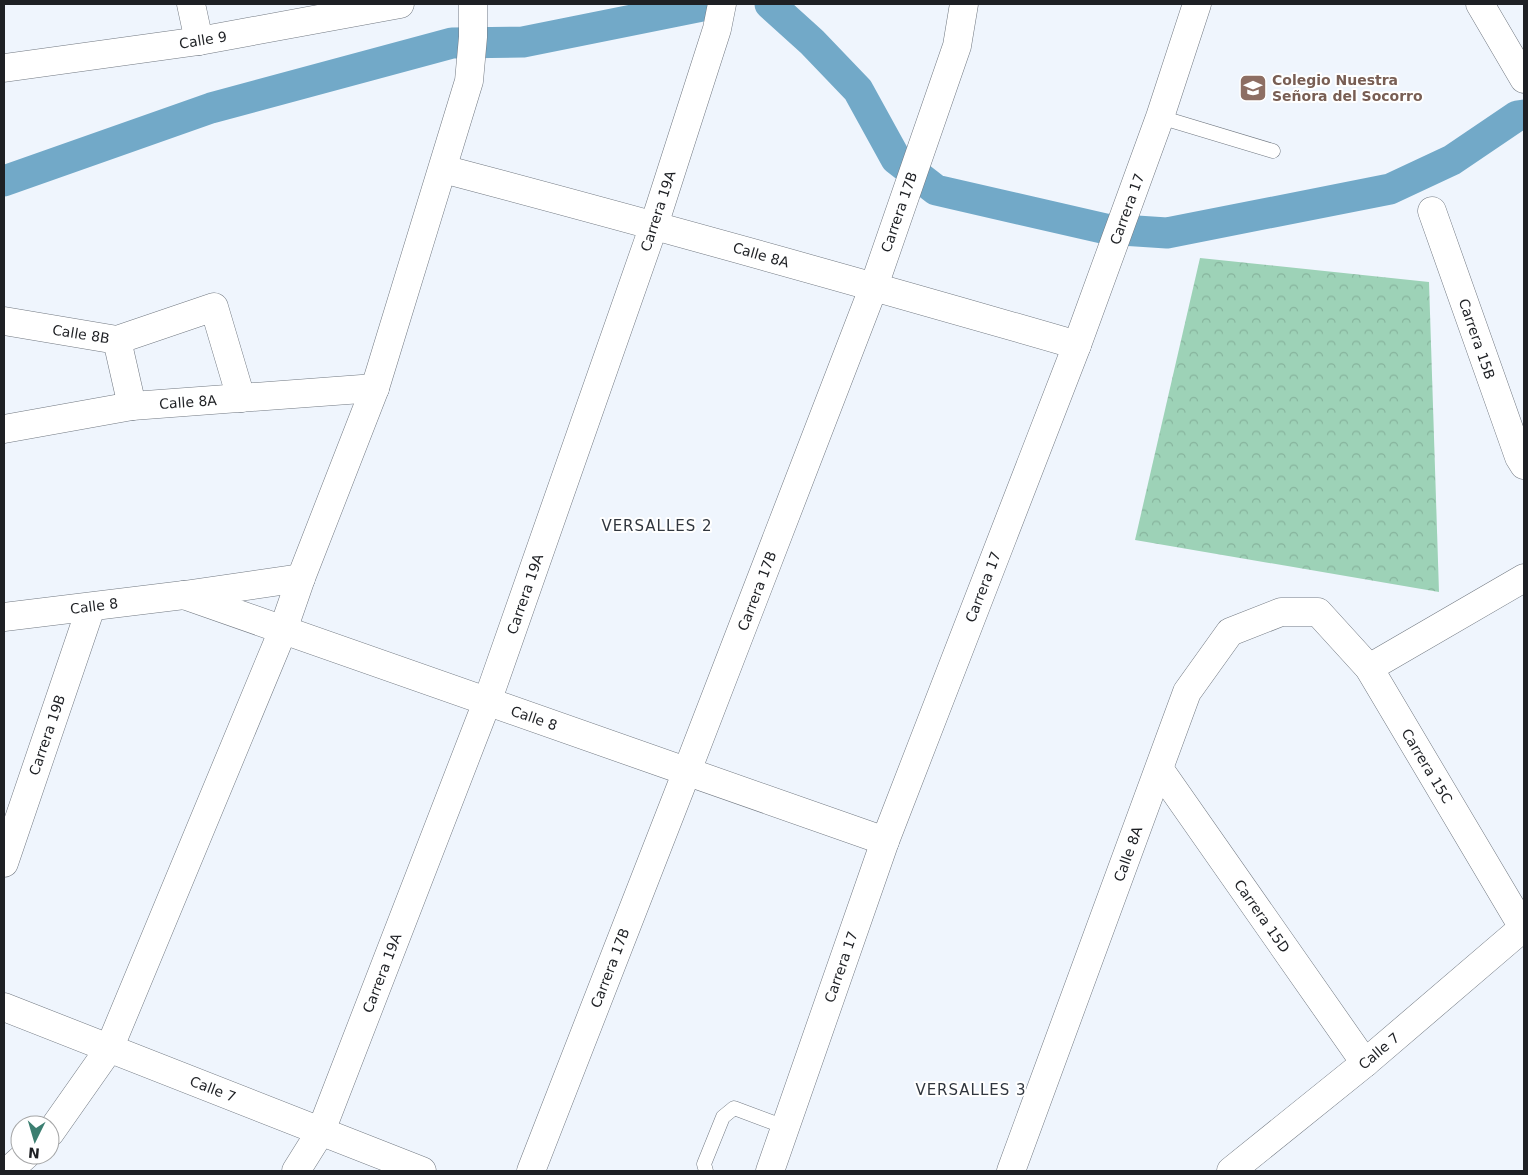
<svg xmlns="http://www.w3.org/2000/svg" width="1528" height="1175" font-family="'DejaVu Sans',sans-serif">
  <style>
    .park { fill: url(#park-crowns) }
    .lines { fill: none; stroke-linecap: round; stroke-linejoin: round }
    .canal { stroke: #72a9c8; stroke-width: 31 }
    .service-casing { stroke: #727982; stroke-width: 15 }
    .minor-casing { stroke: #727982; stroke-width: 29 }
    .tertiary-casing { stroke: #727982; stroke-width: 29 }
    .service { stroke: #fff; stroke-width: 14 }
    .minor { stroke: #fff; stroke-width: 28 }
    .tertiary { stroke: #fff; stroke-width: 28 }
    .labels { text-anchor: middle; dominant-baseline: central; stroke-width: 4; stroke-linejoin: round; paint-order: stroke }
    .street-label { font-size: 14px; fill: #1e2024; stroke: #fff }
    .education-label { font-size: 14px; font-weight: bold; fill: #785e54; stroke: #fff; text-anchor: start }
    .neighbourhood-label { font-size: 15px; letter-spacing: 1px; fill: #30363e; stroke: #fff }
  </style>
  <defs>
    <pattern id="park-crowns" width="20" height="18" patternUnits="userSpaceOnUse" patternTransform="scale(1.25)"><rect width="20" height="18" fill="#9dd2b7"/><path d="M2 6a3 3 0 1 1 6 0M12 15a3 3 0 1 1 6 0" fill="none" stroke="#87b49d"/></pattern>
  </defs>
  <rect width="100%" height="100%" fill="#eff5fd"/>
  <!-- park -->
  <path class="park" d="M 1200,258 L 1429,282 L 1439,592 L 1135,540 Z"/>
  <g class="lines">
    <!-- canal -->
    <g class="canal">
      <path d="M 770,4 L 812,42 L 858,90 L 896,159 L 936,190 L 1106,229 L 1167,233 L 1390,189 L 1452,160 L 1517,116 L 1524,115"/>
      <path d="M 4,181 L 211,108 L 452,43 L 523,42 L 712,4"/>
    </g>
    <!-- service casing -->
    <g class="service-casing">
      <g id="service">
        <path d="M 1160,117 L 1273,151"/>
        <path d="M 706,1171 L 704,1164 L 723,1117 L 734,1108 L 785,1127"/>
      </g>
    </g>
    <!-- minor casing -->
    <g class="minor-casing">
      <g id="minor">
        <path d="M 191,4 L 199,41"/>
        <path d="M 1480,4 L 1524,79"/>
        <path d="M 4,68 L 199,41 L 400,4"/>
        <path d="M 443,169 C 655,225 866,284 1077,345"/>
        <path d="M 1432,211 L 1519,457 L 1524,465"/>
        <path d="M 4,321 L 117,340 L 214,307 L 241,398"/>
        <path d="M 117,340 L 132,406"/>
        <path d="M 4,429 L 132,406 L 375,388"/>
        <path d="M 184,595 L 885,841"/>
        <path d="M 4,617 L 184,595 L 301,578"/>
        <path d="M 1369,668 L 1524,578"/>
        <path d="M 1160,770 L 1365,1063"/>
        <path d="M 4,863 L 91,607"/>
        <path d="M 4,1007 L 422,1171"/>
        <path d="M 50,1133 L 109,1049 L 283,630 L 301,578 L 375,388 L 469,81 L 473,37 L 473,4"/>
        <path d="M 8,1171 L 26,1155"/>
        <path d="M 296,1171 L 321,1131 L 487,702 L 654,225 L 717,29 L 722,4"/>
        <path d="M 531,1171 L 687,771 L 874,286 L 957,46 L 964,4"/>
        <path d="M 1011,1171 L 1187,692 L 1230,632 L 1281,612 L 1318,612 L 1369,668 L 1524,929"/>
        <path d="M 1231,1171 L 1365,1063 L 1524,927"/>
      </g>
    </g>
    <!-- tertiary casing -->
    <g class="tertiary-casing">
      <path id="tertiary" d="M 770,1171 L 885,841 L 1077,345 L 1160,117 L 1197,4"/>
    </g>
    <!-- service -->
    <use href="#service" class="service"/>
    <!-- minor -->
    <use href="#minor" class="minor"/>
    <!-- tertiary -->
    <use href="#tertiary" class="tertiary"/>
  </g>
  <!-- icons -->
  <defs>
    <g id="school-square" transform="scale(1.4375)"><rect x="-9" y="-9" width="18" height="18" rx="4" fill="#8d6e63" stroke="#fff"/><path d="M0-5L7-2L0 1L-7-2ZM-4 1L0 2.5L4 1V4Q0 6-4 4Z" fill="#fff"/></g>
  </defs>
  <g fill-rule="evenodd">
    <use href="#school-square" x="1253" y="88"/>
  </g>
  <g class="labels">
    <!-- street labels -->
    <g class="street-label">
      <text transform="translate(203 40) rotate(-9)">Calle 9</text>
      <text transform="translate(1127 209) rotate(-70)">Carrera 17</text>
      <text transform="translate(658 211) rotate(-72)">Carrera 19A</text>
      <text transform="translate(899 212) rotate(-71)">Carrera 17B</text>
      <text transform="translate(761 255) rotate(16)">Calle 8A</text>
      <text transform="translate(81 334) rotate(9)">Calle 8B</text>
      <text transform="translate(1477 339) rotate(71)">Carrera 15B</text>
      <text transform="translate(188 402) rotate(-4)">Calle 8A</text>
      <text transform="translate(983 587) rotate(-69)">Carrera 17</text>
      <text transform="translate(757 591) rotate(-69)">Carrera 17B</text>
      <text transform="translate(525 594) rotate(-71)">Carrera 19A</text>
      <text transform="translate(94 606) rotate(-7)">Calle 8</text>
      <text transform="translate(534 718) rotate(19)">Calle 8</text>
      <text transform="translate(47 735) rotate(-71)">Carrera 19B</text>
      <text transform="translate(1427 766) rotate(59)">Carrera 15C</text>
      <text transform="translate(1128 854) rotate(-70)">Calle 8A</text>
      <text transform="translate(1262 916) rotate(55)">Carrera 15D</text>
      <text transform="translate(841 967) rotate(-71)">Carrera 17</text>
      <text transform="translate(610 968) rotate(-69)">Carrera 17B</text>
      <text transform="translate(382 973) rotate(-69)">Carrera 19A</text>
      <text transform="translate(1379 1051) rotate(-40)">Calle 7</text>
      <text transform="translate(213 1089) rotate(21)">Calle 7</text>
    </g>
    <!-- education labels -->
    <g class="education-label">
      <text x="1272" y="80">Colegio Nuestra<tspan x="1272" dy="16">Señora del Socorro</tspan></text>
    </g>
    <!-- neighbourhood labels -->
    <g class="neighbourhood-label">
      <text x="657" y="526">VERSALLES 2</text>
      <text x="971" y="1090">VERSALLES 3</text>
    </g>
  </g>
  <!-- border -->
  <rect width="1528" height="1175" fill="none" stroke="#1e2024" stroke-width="10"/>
  <!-- north arrow -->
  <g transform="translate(35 1140) rotate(185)"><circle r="24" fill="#ffffff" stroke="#a5a6a7"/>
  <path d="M0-4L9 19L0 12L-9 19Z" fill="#3c7f71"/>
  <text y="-8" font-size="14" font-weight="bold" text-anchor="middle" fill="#1e2024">N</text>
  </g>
</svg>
